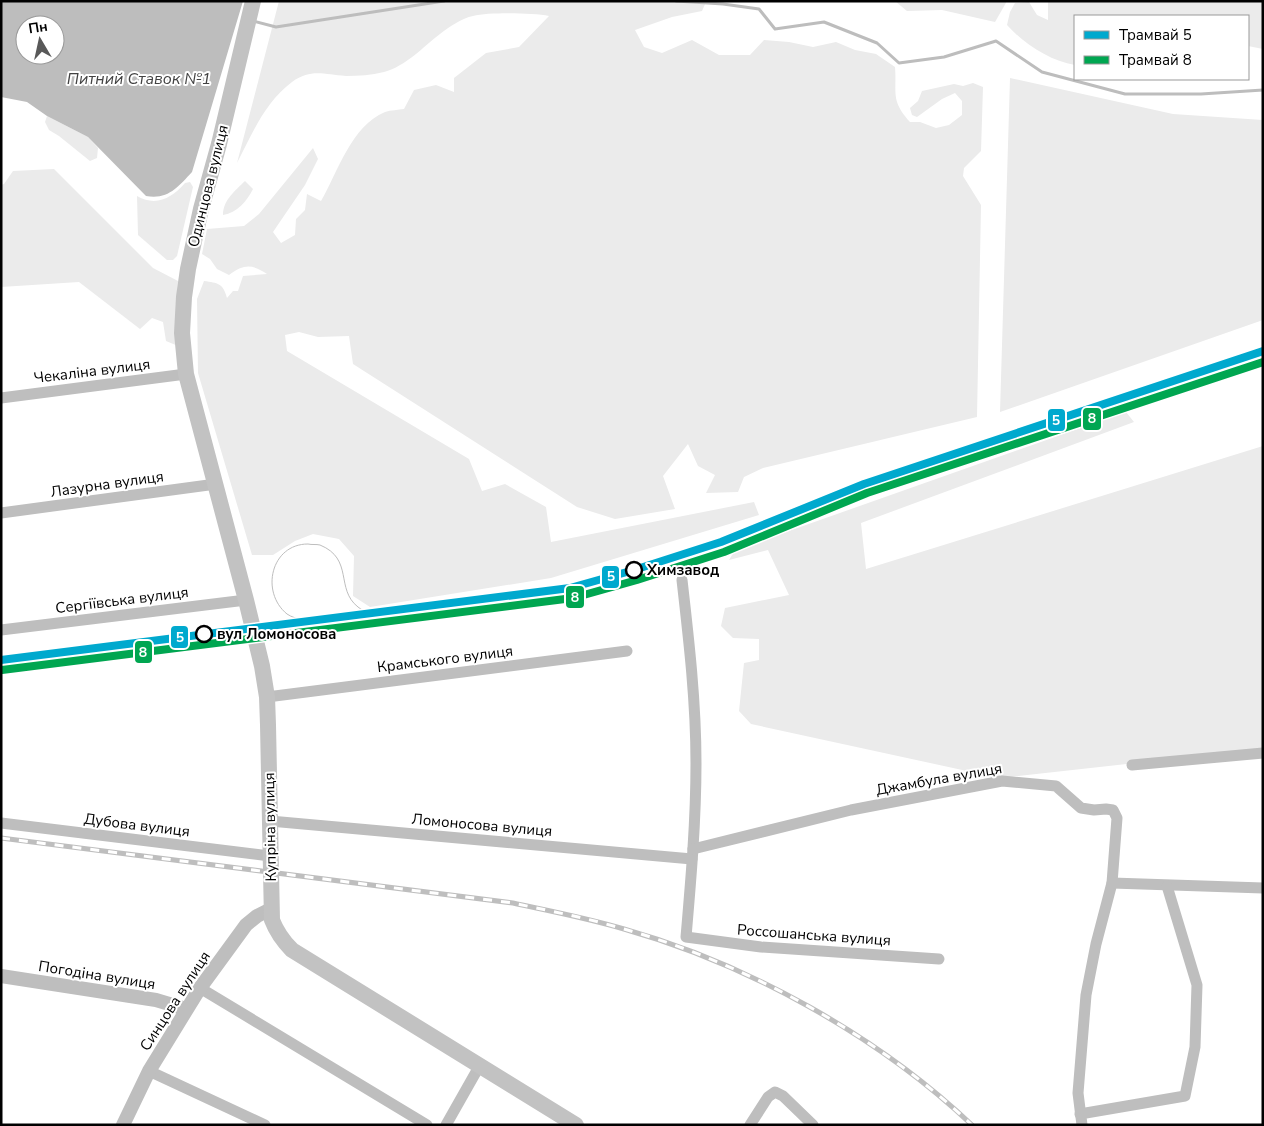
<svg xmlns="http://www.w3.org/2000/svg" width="1264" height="1126" font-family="'Nunito Sans',sans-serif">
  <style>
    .green { fill: #ebebeb }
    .water { fill: #bdbdbd; fill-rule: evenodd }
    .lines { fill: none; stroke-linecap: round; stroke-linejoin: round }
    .stream { stroke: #bdbdbd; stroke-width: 3 }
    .minor { stroke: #bebebe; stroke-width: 11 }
    .tertiary { stroke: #bebebe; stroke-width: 14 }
    .secondary { stroke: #c2c2c2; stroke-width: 16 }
    .tram { stroke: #bebebe; stroke-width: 1 }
    .rail-casing { stroke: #bebebe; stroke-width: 5 }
    .rail { stroke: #fff; stroke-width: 3; stroke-dasharray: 9; stroke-linecap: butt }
    .tram-1-casing { stroke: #fff; stroke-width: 11 }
    .tram-2-casing { stroke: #fff; stroke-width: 11 }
    .tram-1 { stroke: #00a9ce; stroke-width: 8 }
    .tram-2 { stroke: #00a651; stroke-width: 8 }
    .stop-dot { fill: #fff; stroke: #000; stroke-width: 2.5 }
    .labels { text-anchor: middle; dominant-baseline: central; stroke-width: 4; stroke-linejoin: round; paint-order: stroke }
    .street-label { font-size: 15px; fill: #000; stroke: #fff }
    .stop-label { font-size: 15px; font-weight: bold; fill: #000; stroke: #fff; text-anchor: start }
    .water-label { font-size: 16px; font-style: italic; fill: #424242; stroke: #fff }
    .line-badge { stroke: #fff; stroke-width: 2 }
    .badge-label { font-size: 14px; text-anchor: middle; font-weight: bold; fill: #fff }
  </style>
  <rect width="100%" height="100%" fill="#fff"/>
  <!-- green -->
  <g class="green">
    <path d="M 279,1 L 700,1 L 706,2 L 702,11 L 672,17 L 635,30 L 644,47 L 662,53 L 692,40 L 719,55 L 750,55 L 764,40 L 789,42 L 813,47 L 836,42 L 855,50 L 876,54 L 895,67 C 897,93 890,100 910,122 L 920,122 L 936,128 L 949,125 L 962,115 L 962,101 L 955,93 L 942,99 L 917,117 L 912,115 L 910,108 L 918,101 L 922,91 L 954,84 L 963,86 L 973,83 L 983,87 L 981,151 L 964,168 L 963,176 L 981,205 L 977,417 L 763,468 L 744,477 L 738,492 L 706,493 L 715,475 L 698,466 L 688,444 L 663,476 L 675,509 L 615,519 L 577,507 L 353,364 L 349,336 L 318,337 L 299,332 L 285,335 L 287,351 L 469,459 L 482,491 L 505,484 L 546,507 L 551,542 L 754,502 L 759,515 L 551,578 L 370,607 L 353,596 L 354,556 L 339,539 L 313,534 L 295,541 L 273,555 L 252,555 L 198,373 L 197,299 L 204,281 C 218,283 223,283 227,298 L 233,291 L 238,291 L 243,276 L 267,274 C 252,264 244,264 229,275 L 217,269 L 210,259 L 202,254 L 207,229 L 244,226 L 259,214 L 313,148 L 318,159 L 305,185 L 273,232 L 281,243 L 295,235 L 296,219 L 305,210 L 307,194 L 321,201 C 338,172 351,126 385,112 C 391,110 398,110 404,109 L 414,90 L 436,85 L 454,92 L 454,78 L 486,53 L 519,47 L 549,16 C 533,13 490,12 473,16 C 462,18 449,27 440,34 C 423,47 406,66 384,72 C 371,75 359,76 346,76 C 324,75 312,68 292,82 C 265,102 252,134 237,163 Z"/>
    <path d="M 895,1 L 1007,1 L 995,22 L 942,10 L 907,11 Z"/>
    <path d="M 1048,1 L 1263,1 L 1263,49 L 1248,46 L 1248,16 L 1075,16 L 1075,65 C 1050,61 1024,44 1007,25 L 1010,12 L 1015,3 L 1029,2 L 1037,15 L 1048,20 Z"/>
    <path d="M 1010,78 L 1173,114 L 1263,120 L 1263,320 L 1000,412 Z"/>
    <path d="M 47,116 L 88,137 L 98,148 L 97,158 L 90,161 L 59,136 L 49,130 L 45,122 Z"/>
    <path d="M 54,169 L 153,268 L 178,281 L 176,313 L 178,346 L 166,341 L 163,322 L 152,318 L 140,329 L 79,282 L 1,287 L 1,185 L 4,184 L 13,171 Z"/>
    <path d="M 245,181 L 253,189 C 247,201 237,213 223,215 C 223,200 235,191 245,181 Z"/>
    <path d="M 190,182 L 193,187 L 177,256 L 173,260 L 167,260 L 138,235 L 137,196 C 156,207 172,198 185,183 Z"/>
    <path d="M 1126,412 L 1134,422 L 861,523 L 866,569 L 1263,446 L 1263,749 L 999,778 L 751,724 L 739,711 L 744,663 L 759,660 L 759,639 L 733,638 L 721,626 L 725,608 L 789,595 L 768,550 L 729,560 L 735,550 Z"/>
  </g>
  <!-- water -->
  <path class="water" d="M 1,1 L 243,1 L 192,172 C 178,187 168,200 146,196 L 88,137 L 47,116 L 27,102 L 1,97 ZM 25,25 L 55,25 L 55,55 L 25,55 Z"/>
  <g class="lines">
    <!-- stream -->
    <g class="stream">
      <path d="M 676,1 L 723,4 L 759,9 L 775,29 L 824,22 L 877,43 L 899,63 L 944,57 L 996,41 L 1042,72 L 1125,94 L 1201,94 L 1263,90"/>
      <path d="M 253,21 L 276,27 L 444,1"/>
    </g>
    <!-- minor -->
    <g class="minor">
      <path d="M 1,398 L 186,374"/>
      <path d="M 1,513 L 216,484"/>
      <path d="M 682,580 C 689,641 696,702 696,763 C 696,821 691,879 686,937 L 761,947 L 939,959"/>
      <path d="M 1,630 L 246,600"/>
      <path d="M 267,697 L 627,651"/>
      <path d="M 1132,765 L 1263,753"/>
      <path d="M 270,821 L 692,859"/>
      <path d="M 1,823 L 270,856"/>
      <path d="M 693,849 L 851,810 L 1002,781 L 1056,786 L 1081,808 L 1094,810 L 1106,809 L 1113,810 L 1117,818 L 1112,883 L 1096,944 L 1086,995 L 1078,1093 L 1082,1125"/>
      <path d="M 1112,883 L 1263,888"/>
      <path d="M 200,988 L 427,1125"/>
      <path d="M 149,1071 L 265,1125"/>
      <path d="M 1080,1114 L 1185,1096 L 1195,1047 L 1197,985 L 1167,886"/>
      <path d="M 446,1125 L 480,1065"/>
      <path d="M 750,1125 L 768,1097 L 775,1092 L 783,1096 L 813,1125"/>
    </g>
    <!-- tertiary -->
    <g class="tertiary">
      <path d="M 1,976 L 156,1000 L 186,1009"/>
      <path d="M 123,1125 L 149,1071 L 200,988 L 246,925 L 257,916 L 271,909"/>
    </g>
    <!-- secondary -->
    <path class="secondary" d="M 253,1 L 219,144 L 201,209 L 188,269 L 184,297 L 182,333 L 186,374 L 246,600 L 262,666 L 267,697 L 268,725 L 272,920 C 277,933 283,941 292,950 L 576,1125"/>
    <!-- tram -->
    <path class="tram" d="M 304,621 C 299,619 291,617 287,614 C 260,592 271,544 308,544 C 312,545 316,544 320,545 C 354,559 335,589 358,607 C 365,613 377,615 386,618"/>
    <!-- rail casing -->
    <g class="rail-casing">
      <path id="rail" d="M 1,838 L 513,903 C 550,911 587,918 624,929 C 748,964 878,1036 972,1125"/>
    </g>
    <!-- rail -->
    <use href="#rail" class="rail"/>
    <!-- tram-1 casing -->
    <g class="tram-1-casing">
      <path id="tram-1" d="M 1,660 L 570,588 L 634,570 L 721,542 L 864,484 L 1263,351"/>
    </g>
    <!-- tram-2 casing -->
    <g class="tram-2-casing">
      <path id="tram-2" d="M 2,670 L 573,598 L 637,580 L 724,552 L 867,493 L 1263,362"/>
    </g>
    <!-- tram-1 -->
    <use href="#tram-1" class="tram-1"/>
    <!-- tram-2 -->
    <use href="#tram-2" class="tram-2"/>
  </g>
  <!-- markers -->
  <g class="stop-dot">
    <circle cx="634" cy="570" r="8"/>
    <circle cx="204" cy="634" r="8"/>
  </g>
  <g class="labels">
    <!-- street labels -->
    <g class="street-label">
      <text transform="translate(208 186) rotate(-76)">Одинцова вулиця</text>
      <text transform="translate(92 371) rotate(-7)">Чекаліна вулиця</text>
      <text transform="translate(107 484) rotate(-8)">Лазурна вулиця</text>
      <text transform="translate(122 600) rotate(-7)">Сергіївська вулиця</text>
      <text transform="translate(445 659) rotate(-7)">Крамського вулиця</text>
      <text transform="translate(939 779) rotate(-10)">Джамбула вулиця</text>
      <text transform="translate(137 825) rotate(7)">Дубова вулиця</text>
      <text transform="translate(482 825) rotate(5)">Ломоносова вулиця</text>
      <text transform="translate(270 827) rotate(-91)">Купріна вулиця</text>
      <text transform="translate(814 935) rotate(4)">Россошанська вулиця</text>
      <text transform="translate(97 975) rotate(9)">Погодіна вулиця</text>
      <text transform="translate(175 1001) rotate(-57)">Синцова вулиця</text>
    </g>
    <!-- stop labels -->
    <g class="stop-label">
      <text x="647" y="570">Химзавод</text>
      <text x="217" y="634">вул Ломоносова</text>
    </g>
    <!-- water labels -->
    <g class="water-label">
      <text x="139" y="79">Питний Ставок №1</text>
    </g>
  </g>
  <g class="line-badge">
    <rect x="1082" y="407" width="20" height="24" rx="5" fill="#00a651"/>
    <rect x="1047" y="408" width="19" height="24" rx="5" fill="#00a9ce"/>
    <rect x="601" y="565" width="19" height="24" rx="5" fill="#00a9ce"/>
    <rect x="565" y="585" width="20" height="24" rx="5" fill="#00a651"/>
    <rect x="170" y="625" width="19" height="24" rx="5" fill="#00a9ce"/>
    <rect x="134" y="640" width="19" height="24" rx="5" fill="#00a651"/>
  </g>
  <g class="badge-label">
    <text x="1092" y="423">8</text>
    <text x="1056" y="425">5</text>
    <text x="611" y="581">5</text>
    <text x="575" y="602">8</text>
    <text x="180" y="642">5</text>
    <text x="143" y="657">8</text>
  </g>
  <!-- border -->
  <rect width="1264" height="1126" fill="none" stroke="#000000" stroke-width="5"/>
  <!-- legend -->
  <rect x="1074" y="15" width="175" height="65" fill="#ffffff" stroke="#999999"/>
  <rect x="1084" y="31" width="25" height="8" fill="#00a9ce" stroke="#999999"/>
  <text x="1119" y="40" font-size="15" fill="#000000">Трамвай 5</text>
  <rect x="1084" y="56" width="25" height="8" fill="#00a651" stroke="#999999"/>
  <text x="1119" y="65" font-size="15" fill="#000000">Трамвай 8</text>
  <!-- north arrow -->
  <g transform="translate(40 40) rotate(351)"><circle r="24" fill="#ffffff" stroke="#999999"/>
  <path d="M0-4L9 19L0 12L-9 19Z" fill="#595959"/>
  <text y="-8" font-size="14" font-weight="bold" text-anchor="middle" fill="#000000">Пн</text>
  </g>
</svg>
